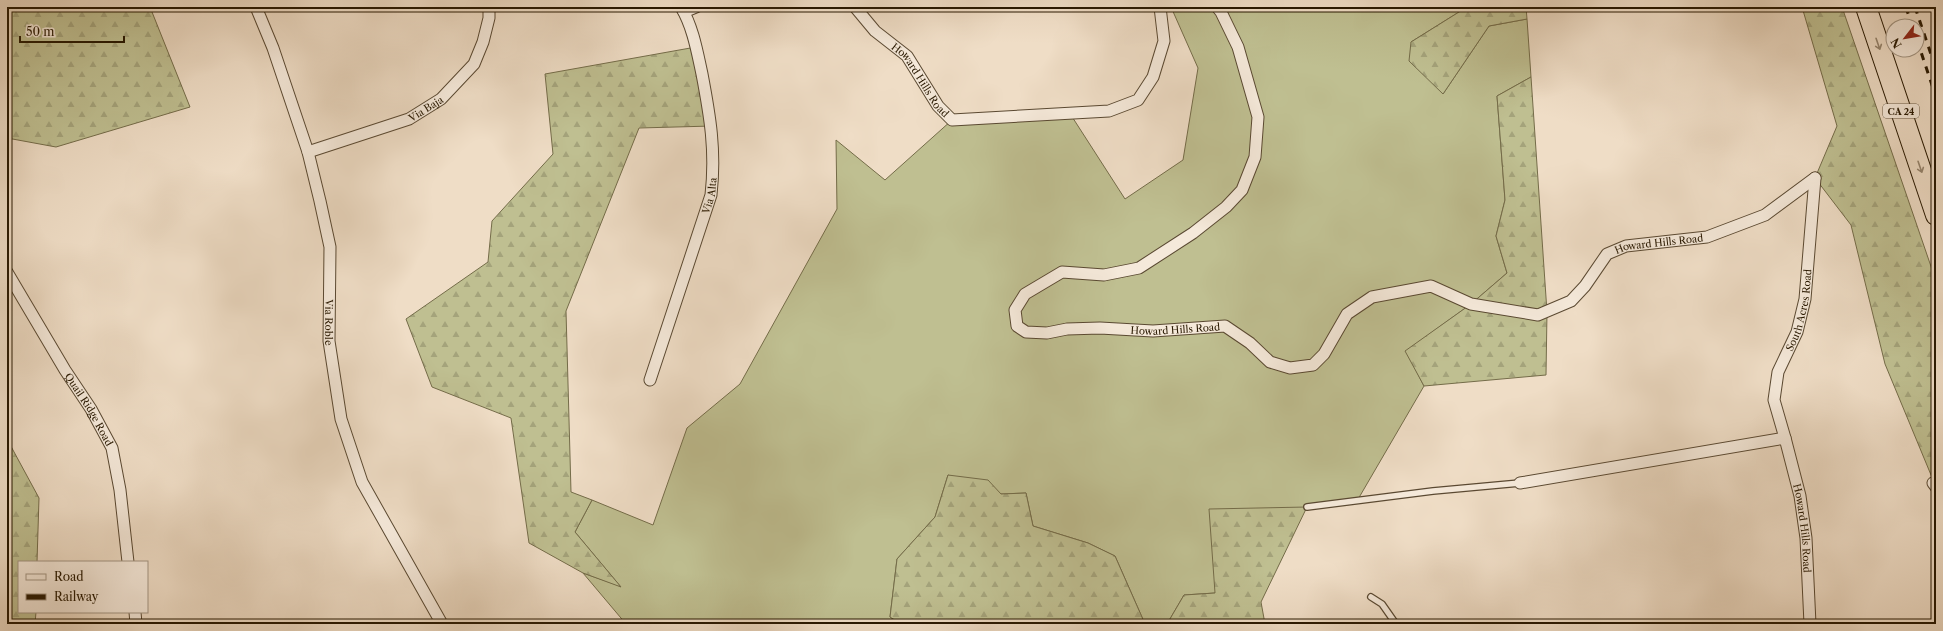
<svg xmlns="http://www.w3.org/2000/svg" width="1943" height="631" font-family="'Libre Caslon Text',serif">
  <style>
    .grass { fill: #bfbf91; stroke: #746c49 }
    .forest { fill: url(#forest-firs); stroke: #746c49 }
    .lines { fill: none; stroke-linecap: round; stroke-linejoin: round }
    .service-casing { stroke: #5a4932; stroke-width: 8 }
    .minor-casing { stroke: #5a4932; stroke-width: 13 }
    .motorway-casing { stroke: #281801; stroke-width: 22 }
    .service { stroke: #f5e9da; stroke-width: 5.5 }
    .minor { stroke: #f5e9da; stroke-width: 11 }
    .motorway { stroke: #efddc6; stroke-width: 20 }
    .rail { stroke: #281801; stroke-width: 3; stroke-dasharray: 7 7; stroke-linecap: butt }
    .oneway { stroke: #95846d }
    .labels { text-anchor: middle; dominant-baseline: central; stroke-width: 3; stroke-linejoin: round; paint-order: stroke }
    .shield { fill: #f5e9da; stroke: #665742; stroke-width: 1 }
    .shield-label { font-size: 9px; font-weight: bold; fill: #281801 }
    .street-label { font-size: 10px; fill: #281801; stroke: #f5e9da }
  </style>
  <defs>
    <pattern id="forest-firs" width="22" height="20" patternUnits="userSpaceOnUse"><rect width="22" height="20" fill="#bfbf91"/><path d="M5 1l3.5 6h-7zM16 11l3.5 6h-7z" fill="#a4a37b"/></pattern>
  </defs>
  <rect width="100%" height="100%" fill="#efddc6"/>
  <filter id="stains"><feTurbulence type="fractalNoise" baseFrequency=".005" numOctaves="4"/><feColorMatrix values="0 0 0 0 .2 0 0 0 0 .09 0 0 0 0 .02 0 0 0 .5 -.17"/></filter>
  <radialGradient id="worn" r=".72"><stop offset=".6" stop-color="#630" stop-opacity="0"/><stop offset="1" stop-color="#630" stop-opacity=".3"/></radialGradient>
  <!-- grass -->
  <path class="grass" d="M 1171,7 L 1467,7 L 1411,42 L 1443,94 L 1489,26 L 1527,19 L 1531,77 L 1497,96 L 1505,200 L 1496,236 L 1507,273 L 1471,304 L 1406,351 L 1424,386 L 1357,501 L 1307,507 L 1215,593 L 1184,595 L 1167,624 L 1145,624 L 1115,556 L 1088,543 L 1033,526 L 1026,493 L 1001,494 L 948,475 L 935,517 L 897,559 L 890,617 L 901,624 L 626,624 L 583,573 L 620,586 L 575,532 L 592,500 L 653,525 L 687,428 L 740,384 L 837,209 L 836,140 L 885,180 L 952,120 L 1069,112 L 1125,199 L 1183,160 L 1198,68 Z"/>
  <!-- forest -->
  <g class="forest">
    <path d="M 7,7 L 150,7 L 190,107 L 56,147 L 7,138 Z"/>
    <path d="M 1467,7 L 1526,7 L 1527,19 L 1489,26 L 1443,94 L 1409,61 L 1411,42 Z"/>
    <path d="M 1802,7 L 1842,7 L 1936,281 L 1936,487 L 1885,364 L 1851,225 L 1815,178 L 1837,126 Z"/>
    <path d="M 696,47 L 712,126 L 639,128 L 566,311 L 571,492 L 592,500 L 575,532 L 621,587 L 583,573 L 529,543 L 511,418 L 432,387 L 406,319 L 488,262 L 492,221 L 553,154 L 545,74 Z"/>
    <path d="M 1531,77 L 1547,312 L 1546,375 L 1424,386 L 1405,351 L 1471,304 L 1507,273 L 1496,236 L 1505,200 L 1497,96 Z"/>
    <path d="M 7,439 L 39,498 L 37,562 L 19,562 L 19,612 L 36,612 L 35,624 L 7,624 Z"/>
    <path d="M 948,475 L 988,480 L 1001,494 L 1026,493 L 1033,526 L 1088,543 L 1115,556 L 1145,624 L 901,624 L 890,617 L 897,559 L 935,517 Z"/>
    <path d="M 1307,507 L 1261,602 L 1265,624 L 1167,624 L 1184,595 L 1215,593 L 1209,509 Z"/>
  </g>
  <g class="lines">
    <!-- service casing -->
    <g class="service-casing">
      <g id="service">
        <path d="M 1307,507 L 1433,491 L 1520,483"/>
        <path d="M 1371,597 L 1382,604 L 1396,624"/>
      </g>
    </g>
    <!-- minor casing -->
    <g class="minor-casing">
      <g id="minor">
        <path id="s1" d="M 256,7 L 273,48 L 308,152 L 320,201 L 330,247 L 329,341 L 341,419 L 362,482 L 442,624"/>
        <path id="s2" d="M 855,7 L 875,31 L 907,56 L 938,106 L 952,120 L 1109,111 L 1138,100 L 1153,77 L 1164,41 L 1160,7"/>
        <path id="s3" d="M 1217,7 L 1221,12 L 1238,47 L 1258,117 L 1255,157 L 1242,190 L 1226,207 L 1193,233 L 1139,268 L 1104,275 L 1062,272 L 1025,294 L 1015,310 L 1017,326 L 1026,332 L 1047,333 L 1067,329 L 1100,328 L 1153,331 L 1225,326 L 1250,343 L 1270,362 L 1290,368 L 1313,365 L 1324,354 L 1347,314 L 1372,297 L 1431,286 L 1471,304 L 1538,315 L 1571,301 L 1585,286 L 1607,254 L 1626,246 L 1707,237 L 1765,215 L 1815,178"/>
        <path d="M 684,12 L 696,7"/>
        <path id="s4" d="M 308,152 L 409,119 L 441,99 L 474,64 L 483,42 L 489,18 L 489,7"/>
        <path id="s5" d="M 7,272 L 65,370 L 91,409 L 112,448 L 120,490 L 128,562"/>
        <path id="s6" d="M 650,380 L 711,195 C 716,151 710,116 702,74 C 697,51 693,27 681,7"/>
        <path id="s7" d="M 1785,438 L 1774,400 L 1778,372 L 1797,332 L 1805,299 L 1815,178"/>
        <path id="s8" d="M 1520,483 L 1785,438 L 1800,496 L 1806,538 L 1810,624"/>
        <path d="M 1933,483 L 1936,487"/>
        <path d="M 135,612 L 136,624"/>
      </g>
    </g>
    <!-- motorway casing -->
    <g class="motorway-casing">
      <path id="motorway" d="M 1866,7 L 1936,215"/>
    </g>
    <!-- service -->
    <use href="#service" class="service"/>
    <!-- minor -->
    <use href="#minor" class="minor"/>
    <!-- motorway -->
    <use href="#motorway" class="motorway"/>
    <!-- rail -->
    <g class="rail">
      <path d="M 1906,7 L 1912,26"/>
      <path d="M 1915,7 L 1936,69"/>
      <path d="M 1917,40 L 1936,97"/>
    </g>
  </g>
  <!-- one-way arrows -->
  <defs><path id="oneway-shaft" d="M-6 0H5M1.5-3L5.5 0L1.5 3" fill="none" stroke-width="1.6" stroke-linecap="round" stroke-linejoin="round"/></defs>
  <g class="oneway">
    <use href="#oneway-shaft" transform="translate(1878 44) rotate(71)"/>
    <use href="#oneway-shaft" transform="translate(1920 167) rotate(71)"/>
  </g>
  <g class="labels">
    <!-- shield labels -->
    <rect class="shield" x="1883" y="104" width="36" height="14" rx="3"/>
    <g class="shield-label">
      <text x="1901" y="111">CA 24</text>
    </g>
    <!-- street labels -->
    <g class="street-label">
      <text stroke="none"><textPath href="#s2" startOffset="99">Howard Hills Road</textPath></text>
      <text stroke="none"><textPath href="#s4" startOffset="126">Via Baja</textPath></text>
      <text stroke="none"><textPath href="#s6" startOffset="194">Via Alta</textPath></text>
      <text stroke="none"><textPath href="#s3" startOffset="1204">Howard Hills Road</textPath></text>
      <text stroke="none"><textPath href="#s7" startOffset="134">South Acres Road</textPath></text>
      <text stroke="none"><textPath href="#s1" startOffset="327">Via Roble</textPath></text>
      <text stroke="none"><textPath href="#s3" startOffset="640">Howard Hills Road</textPath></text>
      <text stroke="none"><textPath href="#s5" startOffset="160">Quail Ridge Road</textPath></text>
      <text stroke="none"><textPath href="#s8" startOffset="361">Howard Hills Road</textPath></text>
    </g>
  </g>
  <!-- margin -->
  <rect width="1943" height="631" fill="none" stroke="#efddc6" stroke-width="24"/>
  <rect x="8" y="8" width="1927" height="615" fill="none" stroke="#281801" stroke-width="2"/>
  <rect x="12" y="12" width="1919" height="607" fill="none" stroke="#281801"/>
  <!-- legend -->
  <rect x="18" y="561" width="130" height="52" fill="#f5e9da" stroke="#a39583"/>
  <rect x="26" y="574" width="20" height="6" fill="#f5e9da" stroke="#a39583"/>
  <text x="54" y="581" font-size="12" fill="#281801">Road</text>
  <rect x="26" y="594" width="20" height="6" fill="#281801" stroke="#a39583"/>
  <text x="54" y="601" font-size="12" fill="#281801">Railway</text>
  <!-- north arrow -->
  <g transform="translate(1905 38) rotate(239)"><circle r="19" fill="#f5e9da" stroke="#a39583"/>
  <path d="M0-3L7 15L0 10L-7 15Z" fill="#8f2418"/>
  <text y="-6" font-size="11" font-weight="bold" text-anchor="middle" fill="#281801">N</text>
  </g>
  <!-- scale -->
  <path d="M20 36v6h104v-6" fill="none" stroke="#281801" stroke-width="2"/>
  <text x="26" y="36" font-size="12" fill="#281801" stroke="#f5e9da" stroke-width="3" paint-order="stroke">50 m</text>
  <rect width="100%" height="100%" filter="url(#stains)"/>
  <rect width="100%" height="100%" fill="url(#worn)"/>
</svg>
